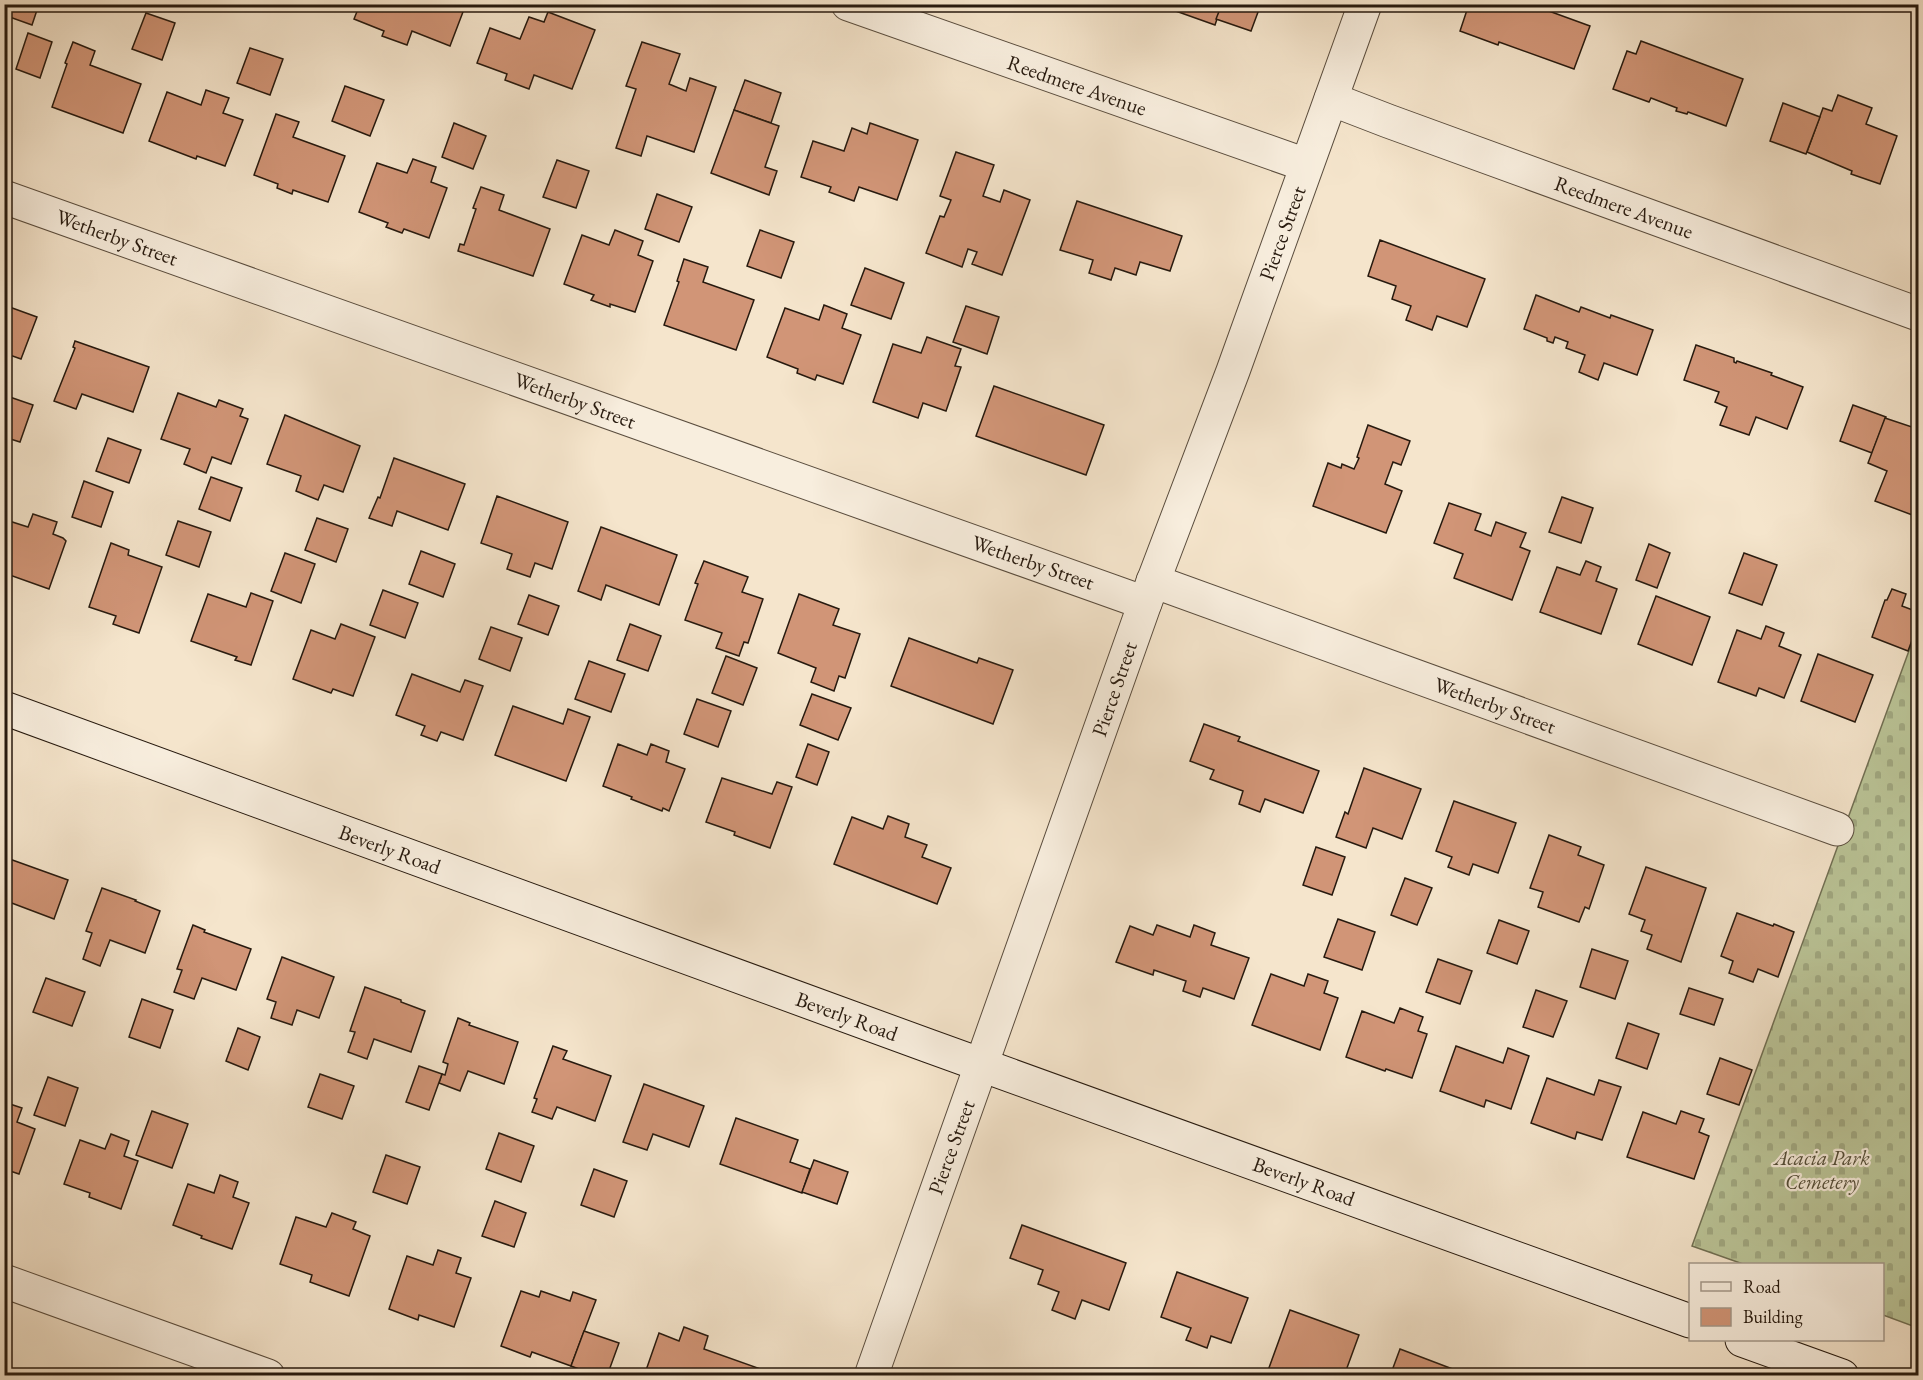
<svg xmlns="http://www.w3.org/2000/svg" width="1923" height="1380" font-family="'EB Garamond',serif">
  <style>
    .cemetery { fill: url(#cemetery-stones); stroke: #717054; stroke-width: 1.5 }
    .building { fill: #d19577; stroke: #271a0f; stroke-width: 1.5 }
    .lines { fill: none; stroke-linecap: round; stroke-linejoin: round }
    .street-casing { stroke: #5a4d3e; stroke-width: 35 }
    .secondary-casing { stroke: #271a0f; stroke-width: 35 }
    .street { stroke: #f8eede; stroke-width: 33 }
    .secondary { stroke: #f8eede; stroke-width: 33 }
    .labels { text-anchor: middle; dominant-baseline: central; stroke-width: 4.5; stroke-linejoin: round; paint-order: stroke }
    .street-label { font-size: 21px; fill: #271a0f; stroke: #f8eede }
    .park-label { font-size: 21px; font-style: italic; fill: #534d38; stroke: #f8eede }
  </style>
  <defs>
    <pattern id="cemetery-stones" width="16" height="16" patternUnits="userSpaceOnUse" patternTransform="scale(1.5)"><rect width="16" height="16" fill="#bbc598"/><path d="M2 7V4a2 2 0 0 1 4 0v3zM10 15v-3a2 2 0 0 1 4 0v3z" fill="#a1a982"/></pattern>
  </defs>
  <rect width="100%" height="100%" fill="#f5e5cc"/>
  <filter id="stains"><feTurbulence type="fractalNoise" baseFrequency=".00333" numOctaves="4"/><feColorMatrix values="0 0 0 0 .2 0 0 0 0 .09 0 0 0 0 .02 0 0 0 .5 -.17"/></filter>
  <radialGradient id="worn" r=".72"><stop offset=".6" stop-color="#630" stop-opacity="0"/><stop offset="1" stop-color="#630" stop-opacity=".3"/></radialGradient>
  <!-- cemetery -->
  <path class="cemetery" d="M 1918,626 L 1918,1328 L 1883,1315 L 1882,1264 L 1743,1264 L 1692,1246 Z"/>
  <!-- building -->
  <g class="building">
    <path d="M 5,4 L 39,4 L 32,25 L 4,15 Z"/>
    <path d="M 360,4 L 466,4 L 450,46 L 412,31 L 407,45 L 382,36 L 384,31 L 354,19 Z"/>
    <path d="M 1156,4 L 1222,4 L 1215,25 Z"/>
    <path d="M 1222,4 L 1261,4 L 1251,31 L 1216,19 Z"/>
    <path d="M 1469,4 L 1543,4 L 1547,6 L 1546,10 L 1590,26 L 1574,69 L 1499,42 L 1498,45 L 1460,31 Z"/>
    <path d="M 548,12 L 595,30 L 572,89 L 534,75 L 529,89 L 505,80 L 507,74 L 477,63 L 490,28 L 520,39 L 529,17 L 544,22 Z"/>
    <path d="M 146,13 L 175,23 L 162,60 L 132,49 Z"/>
    <path d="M 28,33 L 52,42 L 40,78 L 16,69 Z"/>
    <path d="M 1641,41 L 1743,79 L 1726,126 L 1688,112 L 1687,114 L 1676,111 L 1677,108 L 1651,98 L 1649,102 L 1613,89 L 1627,51 L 1636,54 Z"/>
    <path d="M 73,42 L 95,51 L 90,65 L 141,84 L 123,133 L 52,107 L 67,64 L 65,63 Z"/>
    <path d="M 642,42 L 680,54 L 669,84 L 686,91 L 690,78 L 716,87 L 694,152 L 647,136 L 641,156 L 616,148 L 636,89 L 626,86 Z"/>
    <path d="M 250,48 L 283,59 L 270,95 L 237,83 Z"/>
    <path d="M 745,80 L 781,93 L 771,123 L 734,110 Z"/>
    <path d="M 345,86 L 384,100 L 370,136 L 332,121 Z"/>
    <path d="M 206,90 L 229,98 L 223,113 L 243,120 L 225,166 L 197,156 L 196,159 L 149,141 L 167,92 L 201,105 Z"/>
    <path d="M 1838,95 L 1872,108 L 1866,124 L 1897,136 L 1880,184 L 1851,174 L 1852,171 L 1807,152 L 1823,108 L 1832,111 Z"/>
    <path d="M 1783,103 L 1820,117 L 1806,154 L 1770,141 Z"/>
    <path d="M 734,110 L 779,126 L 765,167 L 777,171 L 769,195 L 711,173 Z"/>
    <path d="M 276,114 L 299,122 L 293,137 L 345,156 L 328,202 L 293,190 L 292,194 L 277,188 L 278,184 L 254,175 Z"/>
    <path d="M 454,123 L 486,136 L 473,169 L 442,157 Z"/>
    <path d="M 870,123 L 918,140 L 897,200 L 859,187 L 854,201 L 829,192 L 831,187 L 801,177 L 813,141 L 844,151 L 852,128 L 867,134 Z"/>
    <path d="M 956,152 L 994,165 L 983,196 L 1000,202 L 1004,190 L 1030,200 L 1002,275 L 972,264 L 977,252 L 968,249 L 962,267 L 926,253 L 940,216 L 944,217 L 951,200 L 940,196 Z"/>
    <path d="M 413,159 L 436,167 L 431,182 L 447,188 L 429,238 L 404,229 L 402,233 L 386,227 L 388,223 L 359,212 L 377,163 L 407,173 Z"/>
    <path d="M 557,160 L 589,171 L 576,208 L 543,197 Z"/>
    <path d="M 481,187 L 504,195 L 499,210 L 550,229 L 533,276 L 458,251 L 460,244 L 464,245 L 476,209 L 473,208 Z"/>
    <path d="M 657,194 L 692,207 L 679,242 L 645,229 Z"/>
    <path d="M 1077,201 L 1182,236 L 1170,271 L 1140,262 L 1136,275 L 1115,268 L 1111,280 L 1089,273 L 1093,260 L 1060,250 Z"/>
    <path d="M 615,230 L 643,241 L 638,255 L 653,261 L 635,312 L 610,304 L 610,307 L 591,300 L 594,295 L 564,284 L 582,235 L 609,245 Z"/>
    <path d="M 760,230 L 794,242 L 781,278 L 747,266 Z"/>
    <path d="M 1380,240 L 1485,279 L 1467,327 L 1437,316 L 1432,330 L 1406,320 L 1411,306 L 1392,299 L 1396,286 L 1368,276 Z"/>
    <path d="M 684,259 L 708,267 L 703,282 L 754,300 L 736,350 L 664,325 L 679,282 L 677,281 Z"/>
    <path d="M 865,268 L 904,283 L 891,319 L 851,305 Z"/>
    <path d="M 1536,295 L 1579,312 L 1581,307 L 1610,318 L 1611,315 L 1653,330 L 1637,375 L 1604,363 L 1598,380 L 1579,372 L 1585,355 L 1566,348 L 1568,342 L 1555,337 L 1553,343 L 1547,341 L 1547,338 L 1524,329 Z"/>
    <path d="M 4,305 L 37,317 L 21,359 L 4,353 Z"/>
    <path d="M 824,305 L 847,314 L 842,328 L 861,335 L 843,384 L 817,375 L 815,380 L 797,373 L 798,369 L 767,357 L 785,308 L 819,320 Z"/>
    <path d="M 966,306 L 999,317 L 987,354 L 953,342 Z"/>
    <path d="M 927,337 L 961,349 L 955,366 L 961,367 L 946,411 L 923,403 L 918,418 L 873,402 L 893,344 L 921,353 Z"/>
    <path d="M 75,341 L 149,367 L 133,412 L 82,394 L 76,409 L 54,401 L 75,348 L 73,347 Z"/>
    <path d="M 1696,345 L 1734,358 L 1734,362 L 1736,363 L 1737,361 L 1772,373 L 1771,375 L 1803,387 L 1787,429 L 1756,417 L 1749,435 L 1720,425 L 1727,407 L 1715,402 L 1719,392 L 1684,380 Z"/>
    <path d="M 994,386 L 1104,425 L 1086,475 L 976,436 Z"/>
    <path d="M 178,393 L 216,407 L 219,400 L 243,409 L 240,416 L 248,419 L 231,464 L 212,457 L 206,473 L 184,464 L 190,449 L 161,439 Z"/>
    <path d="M 4,395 L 33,405 L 20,442 L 4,437 Z"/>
    <path d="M 1853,405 L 1886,417 L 1872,453 L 1840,441 Z"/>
    <path d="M 285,415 L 360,446 L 343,492 L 324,485 L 318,500 L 296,491 L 301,476 L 267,464 Z"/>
    <path d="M 1885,418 L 1918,429 L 1918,506 L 1915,516 L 1875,501 L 1887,471 L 1868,463 Z"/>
    <path d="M 1368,425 L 1410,441 L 1401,465 L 1393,462 L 1385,484 L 1402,491 L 1386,533 L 1313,506 L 1328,463 L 1341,468 L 1342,464 L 1354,469 L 1359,458 L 1357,457 Z"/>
    <path d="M 108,438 L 141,450 L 129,483 L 96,471 Z"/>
    <path d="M 4,454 L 11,457 L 4,476 Z"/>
    <path d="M 394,458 L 465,484 L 448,530 L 397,511 L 392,526 L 369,518 L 378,497 L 380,498 Z"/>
    <path d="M 211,477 L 242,488 L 230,521 L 199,509 Z"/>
    <path d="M 84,481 L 113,492 L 101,527 L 72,517 Z"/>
    <path d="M 497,496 L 568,522 L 552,569 L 535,563 L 530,577 L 507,569 L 512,554 L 481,543 Z"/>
    <path d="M 1562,497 L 1593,508 L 1581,543 L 1549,532 Z"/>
    <path d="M 1449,503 L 1481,514 L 1475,530 L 1491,536 L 1496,522 L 1526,533 L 1520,547 L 1530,551 L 1512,600 L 1454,578 L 1463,554 L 1434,543 Z"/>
    <path d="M 33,514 L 57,522 L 53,534 L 63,538 L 66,541 L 49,589 L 4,573 L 4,525 L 6,520 L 28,527 Z"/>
    <path d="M 317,518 L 348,529 L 336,562 L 305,550 Z"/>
    <path d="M 178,521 L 211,532 L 199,567 L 166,555 Z"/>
    <path d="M 601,527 L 677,555 L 659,605 L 606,585 L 601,600 L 578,591 Z"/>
    <path d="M 111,543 L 129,550 L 128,555 L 162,567 L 139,633 L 113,624 L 116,616 L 89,607 Z"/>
    <path d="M 1649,544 L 1670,553 L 1657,588 L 1636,580 Z"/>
    <path d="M 421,551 L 455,564 L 443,597 L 409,584 Z"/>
    <path d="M 285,553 L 315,564 L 301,603 L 271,591 Z"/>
    <path d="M 1744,553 L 1777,565 L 1762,605 L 1729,593 Z"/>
    <path d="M 704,561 L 748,577 L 742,592 L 763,599 L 748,643 L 744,642 L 739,656 L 716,648 L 722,633 L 685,620 L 698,584 L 695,583 Z"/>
    <path d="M 1586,561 L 1601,567 L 1596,581 L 1617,589 L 1601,634 L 1540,612 L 1557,567 L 1580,575 Z"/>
    <path d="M 1892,589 L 1906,594 L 1902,606 L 1918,612 L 1918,624 L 1908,651 L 1872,637 L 1885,600 L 1887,600 Z"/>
    <path d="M 383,590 L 418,603 L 405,638 L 370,625 Z"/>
    <path d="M 251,593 L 273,601 L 251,665 L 235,660 L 237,657 L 191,641 L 208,594 L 246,607 Z"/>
    <path d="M 799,594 L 839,609 L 833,625 L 860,634 L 845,678 L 839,676 L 834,691 L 811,682 L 816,668 L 778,653 Z"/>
    <path d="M 529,595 L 559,606 L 548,635 L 518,624 Z"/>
    <path d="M 1656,596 L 1710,617 L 1692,665 L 1638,644 Z"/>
    <path d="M 341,624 L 375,637 L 353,696 L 333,689 L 331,693 L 293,679 L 311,630 L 335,639 Z"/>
    <path d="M 630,624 L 661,636 L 648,671 L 617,660 Z"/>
    <path d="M 1766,626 L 1784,633 L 1779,646 L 1801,655 L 1784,698 L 1759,688 L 1756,696 L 1718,682 L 1737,630 L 1761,639 Z"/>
    <path d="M 491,627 L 522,638 L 510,671 L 479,659 Z"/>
    <path d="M 909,638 L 977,663 L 979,658 L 1013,670 L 993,724 L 891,686 Z"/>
    <path d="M 1818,654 L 1873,675 L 1855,722 L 1801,701 Z"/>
    <path d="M 726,656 L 757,668 L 743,705 L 712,693 Z"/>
    <path d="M 589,661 L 625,674 L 611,712 L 575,699 Z"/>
    <path d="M 412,674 L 460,692 L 465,680 L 483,686 L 463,740 L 441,732 L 437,741 L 421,735 L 425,726 L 396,715 Z"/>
    <path d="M 812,694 L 851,708 L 838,740 L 800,725 Z"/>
    <path d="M 697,699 L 731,711 L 718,747 L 684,734 Z"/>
    <path d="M 513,706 L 563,724 L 568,709 L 590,717 L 566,781 L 495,755 Z"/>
    <path d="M 1204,724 L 1240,737 L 1238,741 L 1319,771 L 1303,813 L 1265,799 L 1260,812 L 1239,804 L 1243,791 L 1210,779 L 1214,770 L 1190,761 Z"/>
    <path d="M 618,744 L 647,755 L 651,744 L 669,751 L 666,762 L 685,769 L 669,811 L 663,808 L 662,811 L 631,799 L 632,797 L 603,786 Z"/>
    <path d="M 808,744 L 829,752 L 817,785 L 796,777 Z"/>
    <path d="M 1364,768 L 1421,789 L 1402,839 L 1373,828 L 1366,848 L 1336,837 L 1345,812 L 1348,814 Z"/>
    <path d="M 722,778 L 772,794 L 777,782 L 792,787 L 770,848 L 734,835 L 735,832 L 706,822 Z"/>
    <path d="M 1454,801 L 1516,823 L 1498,873 L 1473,864 L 1469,875 L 1448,867 L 1452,857 L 1436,851 Z"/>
    <path d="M 888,816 L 909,824 L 905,837 L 927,845 L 922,857 L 951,868 L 937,904 L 834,864 L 852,817 L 883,829 Z"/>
    <path d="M 1549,835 L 1581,847 L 1578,855 L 1604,865 L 1589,909 L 1585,907 L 1579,922 L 1538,907 L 1543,892 L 1530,888 Z"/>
    <path d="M 1316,847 L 1345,857 L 1332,895 L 1303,885 Z"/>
    <path d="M 4,857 L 68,880 L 54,919 L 9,902 L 4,913 Z"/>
    <path d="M 1646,867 L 1706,888 L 1681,962 L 1647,949 L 1652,935 L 1641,931 L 1645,920 L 1629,914 Z"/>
    <path d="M 1405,878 L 1432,888 L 1417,925 L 1391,915 Z"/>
    <path d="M 102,888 L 136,900 L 135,901 L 160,911 L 145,953 L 110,940 L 100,966 L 83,959 L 92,933 L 86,931 Z"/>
    <path d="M 1737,913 L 1773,926 L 1774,924 L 1794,932 L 1778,977 L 1758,969 L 1753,982 L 1729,973 L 1733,961 L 1721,956 Z"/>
    <path d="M 1338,919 L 1375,932 L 1362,970 L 1324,957 Z"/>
    <path d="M 1499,920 L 1529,931 L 1517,964 L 1487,953 Z"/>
    <path d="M 193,925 L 205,930 L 204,932 L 251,949 L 236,990 L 202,978 L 194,999 L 174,992 L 182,970 L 177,969 Z"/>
    <path d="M 1157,925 L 1190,937 L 1194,925 L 1215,933 L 1211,945 L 1249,958 L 1234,999 L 1203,988 L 1200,997 L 1183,991 L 1186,981 L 1154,970 L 1153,975 L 1116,962 L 1130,926 L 1153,935 Z"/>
    <path d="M 1592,949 L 1628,961 L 1615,999 L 1580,987 Z"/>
    <path d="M 282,957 L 334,977 L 319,1018 L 297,1010 L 292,1025 L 271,1018 L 276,1002 L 267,999 Z"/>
    <path d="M 1438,959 L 1472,971 L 1460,1004 L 1426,992 Z"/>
    <path d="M 1271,974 L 1304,986 L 1308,974 L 1328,981 L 1324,993 L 1338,998 L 1320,1050 L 1252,1025 Z"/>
    <path d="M 46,978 L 85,992 L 72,1026 L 33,1012 Z"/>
    <path d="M 365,987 L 401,1000 L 401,1002 L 425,1011 L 411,1052 L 374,1039 L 367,1059 L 348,1052 L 355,1032 L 350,1031 Z"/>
    <path d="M 1689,988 L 1723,999 L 1714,1025 L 1680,1014 Z"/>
    <path d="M 1536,990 L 1567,1001 L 1553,1037 L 1523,1027 Z"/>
    <path d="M 142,999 L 173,1010 L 160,1048 L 129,1037 Z"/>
    <path d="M 1400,1008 L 1423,1017 L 1418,1031 L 1427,1034 L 1412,1078 L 1386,1069 L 1385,1071 L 1346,1057 L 1362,1011 L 1394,1023 Z"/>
    <path d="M 458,1018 L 470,1023 L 469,1025 L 518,1042 L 504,1084 L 468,1071 L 460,1091 L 439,1083 L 442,1074 L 445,1075 L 448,1064 L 443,1062 Z"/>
    <path d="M 1628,1023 L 1659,1034 L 1647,1069 L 1616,1058 Z"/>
    <path d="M 238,1028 L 260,1037 L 248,1070 L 226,1061 Z"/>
    <path d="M 553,1046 L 567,1051 L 563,1059 L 611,1076 L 595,1121 L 557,1107 L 552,1119 L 532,1112 L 537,1099 L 534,1098 Z"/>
    <path d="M 1456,1046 L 1503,1063 L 1508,1048 L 1529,1056 L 1511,1109 L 1486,1100 L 1484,1107 L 1440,1091 Z"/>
    <path d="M 1720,1058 L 1752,1070 L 1739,1105 L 1707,1094 Z"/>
    <path d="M 419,1066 L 442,1074 L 429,1110 L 406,1102 Z"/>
    <path d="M 320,1074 L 354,1086 L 342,1119 L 308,1107 Z"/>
    <path d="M 48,1077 L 78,1088 L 65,1126 L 34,1115 Z"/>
    <path d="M 1547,1078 L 1594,1095 L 1599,1080 L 1621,1087 L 1602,1140 L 1577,1132 L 1575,1139 L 1531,1123 Z"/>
    <path d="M 644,1084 L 704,1106 L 689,1147 L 653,1134 L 647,1150 L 623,1142 Z"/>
    <path d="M 4,1102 L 22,1108 L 17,1122 L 35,1129 L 19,1174 L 4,1169 Z"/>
    <path d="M 152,1111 L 188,1124 L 172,1168 L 136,1155 Z"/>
    <path d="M 1681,1111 L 1704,1119 L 1699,1132 L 1709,1136 L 1694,1179 L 1627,1157 L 1643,1112 L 1676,1124 Z"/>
    <path d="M 736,1118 L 798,1140 L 790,1162 L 810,1169 L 802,1193 L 720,1164 Z"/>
    <path d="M 499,1133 L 534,1146 L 521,1182 L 486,1169 Z"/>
    <path d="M 111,1134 L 129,1141 L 124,1156 L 138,1161 L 121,1209 L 89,1197 L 90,1193 L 64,1184 L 80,1140 L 105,1149 Z"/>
    <path d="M 386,1155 L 420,1167 L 407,1204 L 373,1192 Z"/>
    <path d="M 814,1160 L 848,1172 L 837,1204 L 802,1192 Z"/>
    <path d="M 594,1169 L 627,1181 L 614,1217 L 581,1205 Z"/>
    <path d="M 220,1175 L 238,1182 L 233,1197 L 249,1203 L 232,1249 L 201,1238 L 202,1236 L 173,1225 L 188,1184 L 214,1193 Z"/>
    <path d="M 495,1201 L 526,1213 L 514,1247 L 482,1236 Z"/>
    <path d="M 332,1213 L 356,1222 L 353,1229 L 370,1236 L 349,1296 L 310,1282 L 312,1275 L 280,1264 L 296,1217 L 326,1227 Z"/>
    <path d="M 1022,1225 L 1126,1263 L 1109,1310 L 1082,1300 L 1075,1319 L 1052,1310 L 1059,1292 L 1038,1284 L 1043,1270 L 1010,1258 Z"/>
    <path d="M 438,1250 L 461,1258 L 456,1273 L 471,1278 L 454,1327 L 419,1315 L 418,1320 L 389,1309 L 407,1256 L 433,1265 Z"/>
    <path d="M 1177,1272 L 1248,1298 L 1231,1343 L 1211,1336 L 1207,1348 L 1186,1340 L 1191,1328 L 1161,1317 Z"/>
    <path d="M 521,1291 L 539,1297 L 541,1291 L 570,1301 L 573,1292 L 596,1300 L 571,1366 L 532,1352 L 530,1357 L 501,1346 Z"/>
    <path d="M 1290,1310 L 1359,1335 L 1344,1376 L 1266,1376 Z"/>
    <path d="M 684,1327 L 708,1336 L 704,1349 L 769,1372 L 768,1376 L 644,1376 L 659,1333 L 679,1341 Z"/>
    <path d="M 584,1331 L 619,1343 L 607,1376 L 597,1376 L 571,1366 Z"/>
    <path d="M 1400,1349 L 1471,1376 L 1390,1376 Z"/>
  </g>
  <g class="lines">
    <!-- street casing -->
    <g class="street-casing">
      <g id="street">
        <path d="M 848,4 L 1306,165"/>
        <path d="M 1331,99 L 1388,121 L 1918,314"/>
        <path d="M 4,197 L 1145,603"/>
        <path d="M 1153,581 L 1837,829"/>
        <path d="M 4,1281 L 268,1376"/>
        <path d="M 871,1376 L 1145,603 L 1233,371 L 1365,4"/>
      </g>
    </g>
    <!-- secondary casing -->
    <g class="secondary-casing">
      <g id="secondary">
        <path d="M 4,708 L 929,1046 L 1690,1321"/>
        <path d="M 1742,1340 L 1842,1376"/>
      </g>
    </g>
    <!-- street -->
    <use href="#street" class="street"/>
    <!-- secondary -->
    <use href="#secondary" class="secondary"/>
  </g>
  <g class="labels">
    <!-- street labels -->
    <g class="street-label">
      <text transform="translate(1077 85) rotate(19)">Reedmere Avenue</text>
      <text transform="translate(1624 207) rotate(20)">Reedmere Avenue</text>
      <text transform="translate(1282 233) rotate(-70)">Pierce Street</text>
      <text transform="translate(117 237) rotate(20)">Wetherby Street</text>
      <text transform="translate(575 400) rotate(20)">Wetherby Street</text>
      <text transform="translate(1033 562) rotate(19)">Wetherby Street</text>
      <text transform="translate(1114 689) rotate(-71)">Pierce Street</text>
      <text transform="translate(1495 705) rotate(20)">Wetherby Street</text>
      <text transform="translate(390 849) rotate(20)">Beverly Road</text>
      <text transform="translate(847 1016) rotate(20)">Beverly Road</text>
      <text transform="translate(951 1147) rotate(-70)">Pierce Street</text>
      <text transform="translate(1304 1181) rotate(20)">Beverly Road</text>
    </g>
    <!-- park labels -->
    <g class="park-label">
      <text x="1822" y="1157">Acacia Park<tspan x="1822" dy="24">Cemetery</tspan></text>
    </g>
  </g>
  <!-- margin -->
  <rect width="1923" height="1380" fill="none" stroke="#f5e5cc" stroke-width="24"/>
  <rect x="6" y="6" width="1911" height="1368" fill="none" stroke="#271a0f" stroke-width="3"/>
  <rect x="12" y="12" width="1899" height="1356" fill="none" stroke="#271a0f" stroke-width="1.5"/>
  <!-- legend -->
  <rect x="1689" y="1263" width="195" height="78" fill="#f8eede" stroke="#a4998b" stroke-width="1.5"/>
  <rect x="1701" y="1282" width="30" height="9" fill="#f8eede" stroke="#a4998b" stroke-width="1.5"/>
  <text x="1743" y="1293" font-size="18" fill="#271a0f">Road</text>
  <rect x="1701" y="1308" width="30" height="18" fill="#d19577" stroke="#a4998b" stroke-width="1.5"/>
  <text x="1743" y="1323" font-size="18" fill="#271a0f">Building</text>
  <rect width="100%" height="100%" filter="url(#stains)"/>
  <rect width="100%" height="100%" fill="url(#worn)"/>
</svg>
